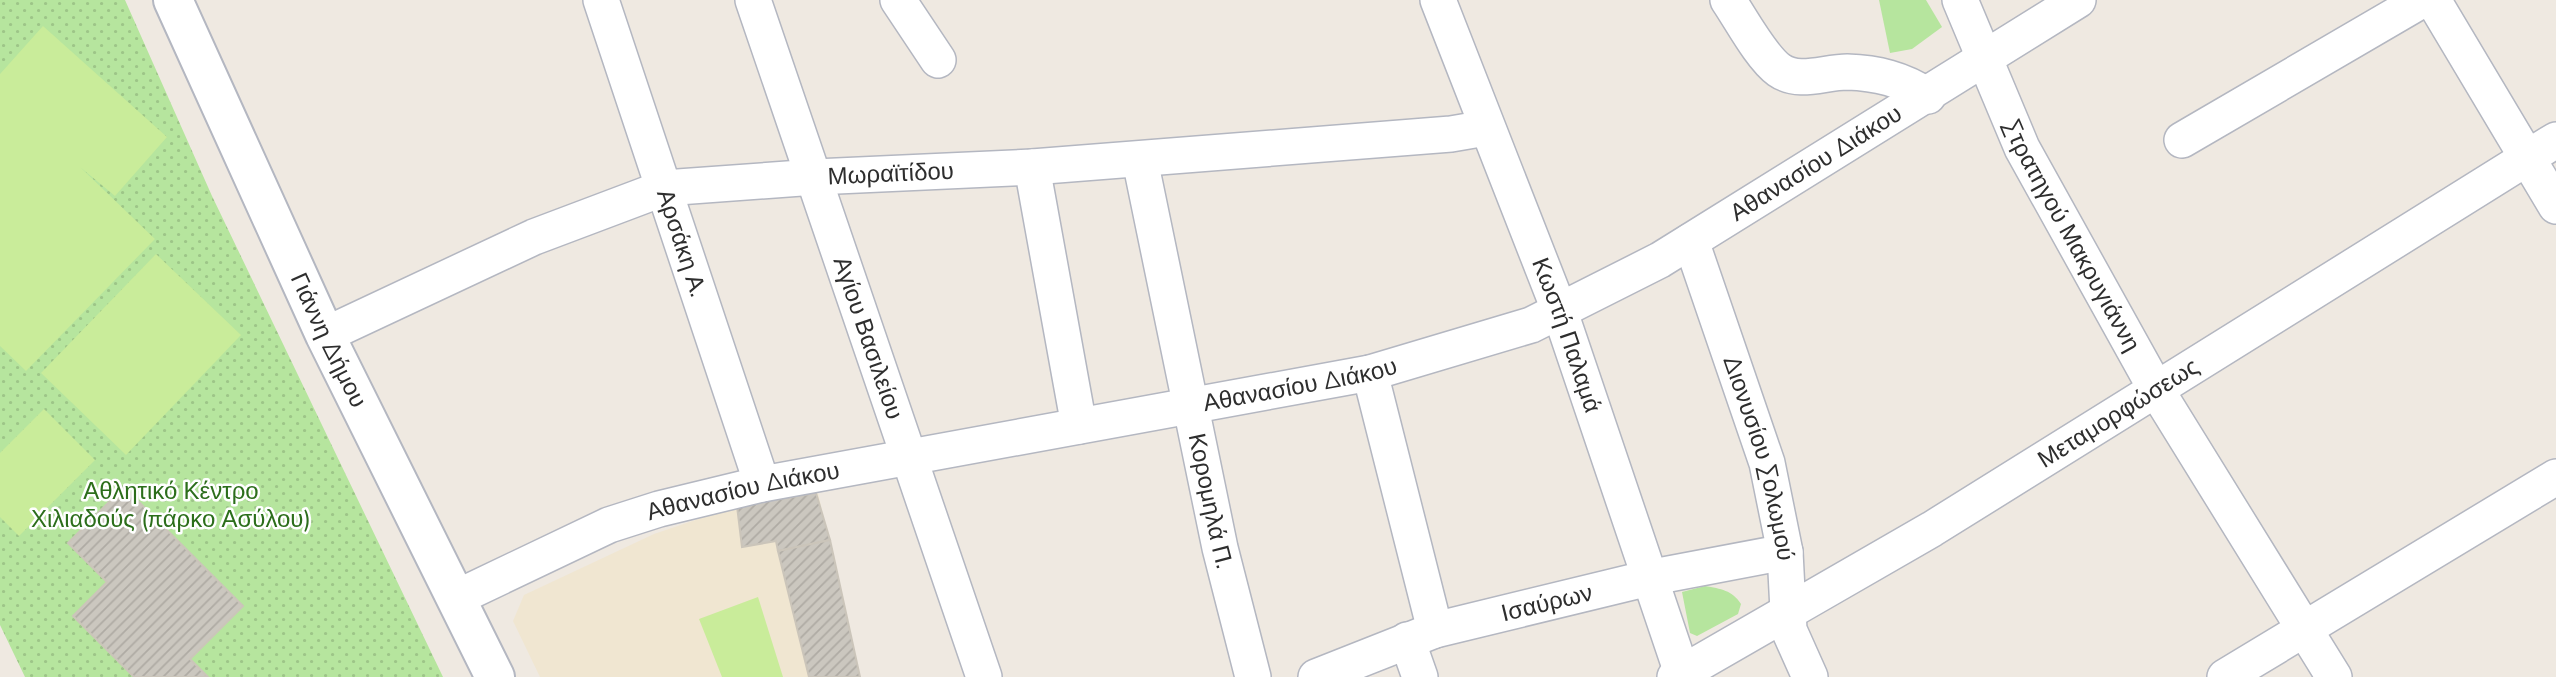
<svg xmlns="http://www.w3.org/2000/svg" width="2556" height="677" font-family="'Nunito Sans',sans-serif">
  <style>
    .education { fill: #f0e6d1 }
    .grass { fill: #b6e59e }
    .park { fill: url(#park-dots) }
    .pitch { fill: #c9ec9a }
    .building { fill: url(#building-hatch); stroke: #cbc5ba; stroke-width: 2 }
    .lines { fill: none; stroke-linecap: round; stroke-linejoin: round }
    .street-casing { stroke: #b4b7c1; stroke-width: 38 }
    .secondary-casing { stroke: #b4b7c1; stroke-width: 42 }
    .street { stroke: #fff; stroke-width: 35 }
    .secondary { stroke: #fff; stroke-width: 38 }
    .labels { text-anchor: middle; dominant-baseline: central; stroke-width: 5; stroke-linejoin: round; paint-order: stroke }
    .street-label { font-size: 24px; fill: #2e2e2e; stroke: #fff }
    .park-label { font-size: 24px; fill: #2c6e1b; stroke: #fff }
  </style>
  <defs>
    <pattern id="park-dots" width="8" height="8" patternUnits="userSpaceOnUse" patternTransform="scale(1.75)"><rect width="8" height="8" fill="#b6e59e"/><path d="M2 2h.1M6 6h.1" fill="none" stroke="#9dc588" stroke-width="1.8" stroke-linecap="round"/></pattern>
    <pattern id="building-hatch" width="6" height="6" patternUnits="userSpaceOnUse" patternTransform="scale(1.75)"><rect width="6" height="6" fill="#cbc7bf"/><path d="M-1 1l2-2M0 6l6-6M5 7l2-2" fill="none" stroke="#afaba4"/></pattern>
  </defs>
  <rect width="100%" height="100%" fill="#efe9e1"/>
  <!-- education -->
  <path class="education" d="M 818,493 L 860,677 L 540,677 L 513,621 L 524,595 L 654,534 L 737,506 Z"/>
  <!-- grass -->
  <g class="grass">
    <path d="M 1879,0 L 1926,0 L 1942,27 L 1912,49 L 1890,53 Z"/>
    <path d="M 1705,586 C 1721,589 1732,590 1741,604 L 1738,614 L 1697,636 L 1690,633 L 1682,592 Z"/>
  </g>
  <!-- park -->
  <path class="park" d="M 0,0 L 125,0 L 212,196 L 443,677 L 25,677 L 0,625 Z"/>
  <!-- pitch -->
  <g class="pitch">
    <path d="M 43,26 L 167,137 L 115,196 L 80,167 L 155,239 L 26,371 L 0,346 L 0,74 Z"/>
    <path d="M 156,254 L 241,335 L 126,455 L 41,373 Z"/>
    <path d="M 44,409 L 95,460 L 19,536 L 0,517 L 0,453 Z"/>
    <path d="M 758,597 L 783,677 L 722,677 L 699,619 Z"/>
  </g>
  <!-- building -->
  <g class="building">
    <path d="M 124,487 L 243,606 L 190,659 L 208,677 L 134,677 L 73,616 L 107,582 L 68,543 Z"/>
    <path d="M 816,493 L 830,540 L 778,551 L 776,541 L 742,547 L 737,506 Z"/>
    <path d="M 830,540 L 860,677 L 809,677 L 778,551 Z"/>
  </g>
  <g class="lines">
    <!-- street casing -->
    <g class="street-casing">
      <g id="street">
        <path id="s1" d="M 601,0 L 762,484"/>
        <path id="s2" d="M 753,0 L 984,677"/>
        <path d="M 898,0 L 938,60"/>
        <path id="s3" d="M 1438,0 L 1560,312 L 1682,673"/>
        <path d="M 1728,0 C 1741,19 1761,57 1779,70 C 1799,84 1824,72 1847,72 C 1877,73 1902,79 1928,96"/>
        <path id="s4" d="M 1960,0 L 2022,148 L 2157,391 L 2334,677"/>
        <path d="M 2433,0 L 2556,206"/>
        <path d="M 2182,140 L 2422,0"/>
        <path id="s5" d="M 1140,160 L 1220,548 L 1253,677"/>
        <path d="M 1032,167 L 1079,426"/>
        <path id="s6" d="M 1691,241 L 1767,463 L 1785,552 L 1789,630 L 1810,677"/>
        <path id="s7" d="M 325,335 L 534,237 L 664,188 L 815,177 L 1032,167 L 1451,134 L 1486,128"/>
        <path d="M 1370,373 L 1435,630"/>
        <path id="s8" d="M 456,598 L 609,525 L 659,509 L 762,484 L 1370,373 L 1531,325 L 1660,260 L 2078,0"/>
        <path d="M 1407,640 L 1420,677"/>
        <path id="s9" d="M 1316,677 L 1435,630 L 1653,577 L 1785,552"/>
        <path id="s10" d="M 1675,677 L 1932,529 L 2556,140"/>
        <path d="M 2225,677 L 2556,477"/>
      </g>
    </g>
    <!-- secondary casing -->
    <g class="secondary-casing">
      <g id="secondary">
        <path id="s11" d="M 173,0 L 325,335 L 495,677"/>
      </g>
    </g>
    <!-- street -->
    <use href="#street" class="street"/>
    <!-- secondary -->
    <use href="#secondary" class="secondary"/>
  </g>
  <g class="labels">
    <!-- street labels -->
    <g class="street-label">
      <text stroke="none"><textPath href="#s8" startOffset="1442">Αθανασίου Διάκου</textPath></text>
      <text stroke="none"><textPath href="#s7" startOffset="597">Μωραϊτίδου</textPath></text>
      <text stroke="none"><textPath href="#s4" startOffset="261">Στρατηγού Μακρυγιάννη</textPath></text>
      <text stroke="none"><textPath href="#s1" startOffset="256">Αρσάκη Α.</textPath></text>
      <text stroke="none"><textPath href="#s3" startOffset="359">Κωστή Παλαμά</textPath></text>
      <text stroke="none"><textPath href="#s2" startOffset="357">Αγίου Βασιλείου</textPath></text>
      <text stroke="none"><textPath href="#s11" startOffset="374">Γιάννη Δήμου</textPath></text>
      <text stroke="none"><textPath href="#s8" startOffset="875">Αθανασίου Διάκου</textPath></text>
      <text stroke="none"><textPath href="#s10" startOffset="516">Μεταμορφώσεως</textPath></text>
      <text stroke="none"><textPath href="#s6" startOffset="228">Διονυσίου Σολωμού</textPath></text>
      <text stroke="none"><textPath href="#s8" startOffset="308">Αθανασίου Διάκου</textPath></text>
      <text stroke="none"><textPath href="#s5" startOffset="348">Κορομηλά Π.</textPath></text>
      <text stroke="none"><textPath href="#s9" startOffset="243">Ισαύρων</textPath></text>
    </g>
    <!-- park labels -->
    <g class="park-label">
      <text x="171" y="491">Αθλητικό Κέντρο<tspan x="171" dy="28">Χιλιαδούς (πάρκο Ασύλου)</tspan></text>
    </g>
  </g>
</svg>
